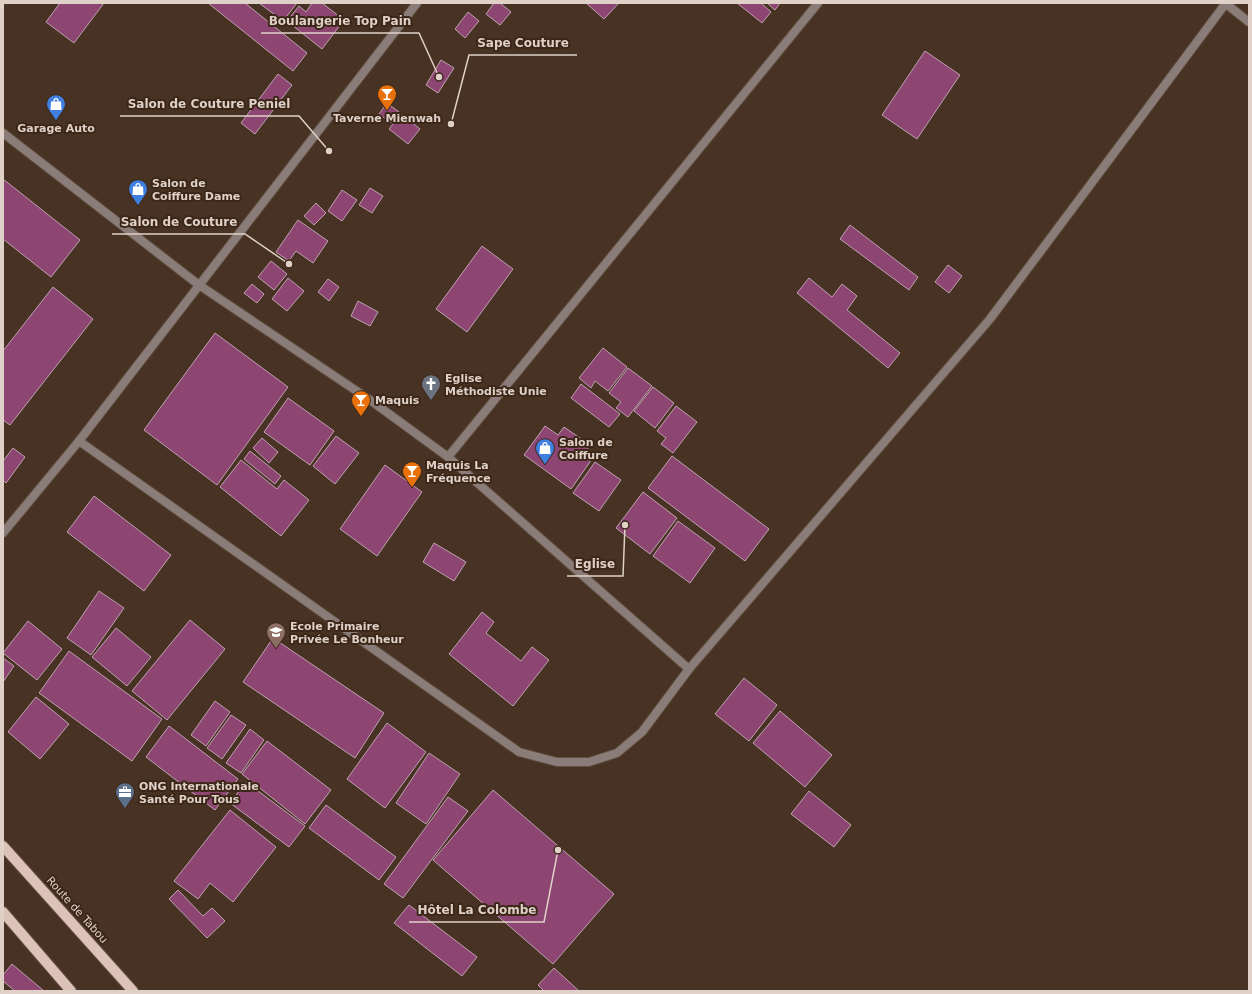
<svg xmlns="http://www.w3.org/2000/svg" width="1252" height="994" font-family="'DejaVu Sans',sans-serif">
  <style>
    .building { fill: #8d4572; stroke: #bea2b1 }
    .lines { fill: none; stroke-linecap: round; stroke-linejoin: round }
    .street-casing { stroke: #624f41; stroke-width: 10 }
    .primary-casing { stroke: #624f41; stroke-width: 12 }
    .street { stroke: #8a7d79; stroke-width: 8 }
    .primary { stroke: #ddc2ba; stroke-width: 10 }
    .labels { text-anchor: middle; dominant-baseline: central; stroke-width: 4; stroke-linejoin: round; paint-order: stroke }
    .poi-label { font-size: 11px; font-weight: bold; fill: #dfd1c8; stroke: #3c2719; text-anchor: start }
    .street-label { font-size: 11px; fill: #dfd1c8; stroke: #3c2719 }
    .leader { fill: none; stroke: #dfd1c8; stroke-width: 1.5 }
    .callout-dot { fill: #dfd1c8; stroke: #3c2719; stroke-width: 1.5 }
    .callout-label { font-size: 12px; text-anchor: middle; font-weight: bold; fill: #dfd1c8; stroke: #3c2719; stroke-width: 4; stroke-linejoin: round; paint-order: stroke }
  </style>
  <rect width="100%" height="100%" fill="#473223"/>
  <!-- building -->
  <g class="building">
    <path d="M 60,3 L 104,3 L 74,43 L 46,22 Z"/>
    <path d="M 208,3 L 245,3 L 307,53 L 293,71 Z"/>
    <path d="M 259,3 L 297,3 L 283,21 Z"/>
    <path d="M 312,3 L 322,3 L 344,20 L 322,49 L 287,21 L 299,6 L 306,12 Z"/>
    <path d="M 494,3 L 500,3 L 511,12 L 500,25 L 486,14 Z"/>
    <path d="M 586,3 L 619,3 L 604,19 Z"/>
    <path d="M 737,3 L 761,3 L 771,12 L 762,23 Z"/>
    <path d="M 767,3 L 780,3 L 775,10 Z"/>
    <path d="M 468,12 L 479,21 L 465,38 L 455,29 Z"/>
    <path d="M 925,51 L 960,75 L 917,139 L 882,115 Z"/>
    <path d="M 441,60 L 454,68 L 438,93 L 426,85 Z"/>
    <path d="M 278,74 L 292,85 L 255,134 L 241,123 Z"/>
    <path d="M 387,103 L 399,112 L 391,123 L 379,114 Z"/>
    <path d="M 401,114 L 420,129 L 408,144 L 389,129 Z"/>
    <path d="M 3,179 L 80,240 L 51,277 L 3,239 Z"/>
    <path d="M 370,188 L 383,196 L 372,213 L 359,205 Z"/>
    <path d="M 342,190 L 357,200 L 342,221 L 328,211 Z"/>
    <path d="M 316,203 L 326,213 L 314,225 L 304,216 Z"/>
    <path d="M 298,220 L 328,241 L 313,263 L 296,251 L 289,261 L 276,252 Z"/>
    <path d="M 850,225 L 918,277 L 909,290 L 840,239 Z"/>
    <path d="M 482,246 L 513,269 L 467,332 L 436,309 Z"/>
    <path d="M 271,261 L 287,274 L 274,290 L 258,277 Z"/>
    <path d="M 948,265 L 962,276 L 949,293 L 935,282 Z"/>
    <path d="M 288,278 L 304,291 L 287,311 L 272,299 Z"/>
    <path d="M 809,278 L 832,297 L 842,284 L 857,296 L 847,310 L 900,353 L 888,368 L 797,293 Z"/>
    <path d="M 328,279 L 339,287 L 329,301 L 318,292 Z"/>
    <path d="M 252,284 L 264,294 L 257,303 L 244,293 Z"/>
    <path d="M 53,287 L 93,319 L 10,425 L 3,420 L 3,351 Z"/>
    <path d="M 358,301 L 378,312 L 370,326 L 351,316 Z"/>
    <path d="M 215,333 L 288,387 L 217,485 L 144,430 Z"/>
    <path d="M 603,348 L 627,367 L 608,391 L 595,381 L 591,388 L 579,378 Z"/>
    <path d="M 628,368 L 652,386 L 628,417 L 616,408 L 621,402 L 609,393 Z"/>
    <path d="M 581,384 L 620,414 L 609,427 L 571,398 Z"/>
    <path d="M 653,387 L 674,403 L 655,428 L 634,411 Z"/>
    <path d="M 288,398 L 334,431 L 310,465 L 264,432 Z"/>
    <path d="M 676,406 L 697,422 L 673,453 L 661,444 L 666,438 L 657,431 Z"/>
    <path d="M 545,426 L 558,435 L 564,427 L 590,445 L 584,454 L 592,459 L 571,489 L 524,455 Z"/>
    <path d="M 336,436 L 359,453 L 335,484 L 313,466 Z"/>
    <path d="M 262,438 L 278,452 L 269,463 L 253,448 Z"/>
    <path d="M 13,448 L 25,457 L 6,483 L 3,480 L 3,461 Z"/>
    <path d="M 250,451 L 281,476 L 275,484 L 244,459 Z"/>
    <path d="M 672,456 L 769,529 L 745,561 L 648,488 Z"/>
    <path d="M 241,460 L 277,489 L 284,480 L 309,500 L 281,536 L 220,487 Z"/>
    <path d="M 595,462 L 621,480 L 599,511 L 573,493 Z"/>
    <path d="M 385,465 L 422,492 L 377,556 L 340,529 Z"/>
    <path d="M 643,492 L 677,518 L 650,554 L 616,528 Z"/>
    <path d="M 94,496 L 171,555 L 144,591 L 67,532 Z"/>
    <path d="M 678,521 L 715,548 L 690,583 L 653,556 Z"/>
    <path d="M 434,543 L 466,562 L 454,581 L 423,562 Z"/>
    <path d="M 99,591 L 124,608 L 91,655 L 67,638 Z"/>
    <path d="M 482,612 L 494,622 L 486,633 L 521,661 L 532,647 L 549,660 L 513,706 L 449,654 Z"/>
    <path d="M 190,620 L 225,649 L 167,720 L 132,691 Z"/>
    <path d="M 28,621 L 62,649 L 37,680 L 3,653 Z"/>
    <path d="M 116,628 L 151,657 L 127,686 L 92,657 Z"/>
    <path d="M 273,638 L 384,713 L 355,758 L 243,682 Z"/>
    <path d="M 69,651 L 162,719 L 132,761 L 39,693 Z"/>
    <path d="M 3,658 L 14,666 L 3,682 Z"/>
    <path d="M 744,678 L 777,705 L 749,741 L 715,714 Z"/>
    <path d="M 36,697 L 69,724 L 40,759 L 8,732 Z"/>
    <path d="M 215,701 L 230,712 L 206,746 L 191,735 Z"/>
    <path d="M 780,711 L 832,755 L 805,787 L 753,743 Z"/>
    <path d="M 231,715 L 246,725 L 222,759 L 207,748 Z"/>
    <path d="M 387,723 L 426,752 L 385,808 L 347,779 Z"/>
    <path d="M 169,726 L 238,779 L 215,810 L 146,757 Z"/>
    <path d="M 250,729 L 264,740 L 241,773 L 226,763 Z"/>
    <path d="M 267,741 L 331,790 L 305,824 L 242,774 Z"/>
    <path d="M 429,753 L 460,774 L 426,824 L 396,803 Z"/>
    <path d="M 246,782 L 305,826 L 289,847 L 230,803 Z"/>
    <path d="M 493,790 L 614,894 L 553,964 L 433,860 Z"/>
    <path d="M 809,791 L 851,825 L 834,847 L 791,814 Z"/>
    <path d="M 448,797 L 468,811 L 403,898 L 384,884 Z"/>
    <path d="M 326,805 L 396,857 L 379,880 L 309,828 Z"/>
    <path d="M 230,810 L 276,847 L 233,902 L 210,883 L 198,899 L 174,881 Z"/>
    <path d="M 178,890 L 203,916 L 212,908 L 225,921 L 207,938 L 169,899 Z"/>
    <path d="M 409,905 L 477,957 L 462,976 L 394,923 Z"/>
    <path d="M 12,964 L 44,991 L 15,991 L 3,981 L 3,975 Z"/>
    <path d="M 554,968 L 579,991 L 544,991 L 538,985 Z"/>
  </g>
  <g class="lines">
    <!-- street casing -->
    <g class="street-casing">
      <g id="street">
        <path d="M 1225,3 L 1249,22"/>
        <path d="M 3,133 L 199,285 L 370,400 L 448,457 L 689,669"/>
        <path d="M 79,441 L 519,752 L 557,762 L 589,762 L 617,753 L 642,732 L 689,669 L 990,319 L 1226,3"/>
        <path d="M 448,457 L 818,3"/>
        <path d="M 3,533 L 79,441 L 417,3"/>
      </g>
    </g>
    <!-- primary casing -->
    <g class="primary-casing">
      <g id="primary">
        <path d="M 3,846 L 133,991"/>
        <path d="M 3,912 L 71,991"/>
      </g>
    </g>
    <!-- street -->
    <use href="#street" class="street"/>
    <!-- primary -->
    <use href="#primary" class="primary"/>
  </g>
  <!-- icons -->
  <defs>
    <g id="bar-pin" transform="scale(1)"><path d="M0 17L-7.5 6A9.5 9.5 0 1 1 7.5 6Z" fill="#e8710a" stroke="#3c2719"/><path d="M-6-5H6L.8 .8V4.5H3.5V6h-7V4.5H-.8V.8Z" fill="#fff"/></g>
    <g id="shop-pin" transform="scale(1)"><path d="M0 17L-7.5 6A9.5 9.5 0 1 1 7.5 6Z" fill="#3f7fe0" stroke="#3c2719"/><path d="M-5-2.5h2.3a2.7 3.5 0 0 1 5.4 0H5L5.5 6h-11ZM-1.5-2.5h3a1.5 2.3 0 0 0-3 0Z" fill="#fff"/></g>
    <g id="church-pin" transform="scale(1)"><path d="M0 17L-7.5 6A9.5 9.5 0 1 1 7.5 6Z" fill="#6b7280" stroke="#3c2719"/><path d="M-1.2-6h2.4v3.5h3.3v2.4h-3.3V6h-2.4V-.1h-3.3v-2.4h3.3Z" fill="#fff"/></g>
    <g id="school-pin" transform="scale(1)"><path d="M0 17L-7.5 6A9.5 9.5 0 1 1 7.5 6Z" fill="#8d6e63" stroke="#3c2719"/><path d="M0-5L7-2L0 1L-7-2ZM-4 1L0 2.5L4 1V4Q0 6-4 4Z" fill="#fff"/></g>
    <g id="office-pin" transform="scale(1)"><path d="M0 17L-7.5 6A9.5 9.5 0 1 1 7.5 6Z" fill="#5c6f8a" stroke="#3c2719"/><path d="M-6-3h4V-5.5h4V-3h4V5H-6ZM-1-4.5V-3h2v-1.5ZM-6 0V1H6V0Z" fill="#fff"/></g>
  </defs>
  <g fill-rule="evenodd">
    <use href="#bar-pin" x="387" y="94"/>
    <use href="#shop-pin" x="56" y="104"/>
    <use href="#shop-pin" x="138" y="189"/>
    <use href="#church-pin" x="431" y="384"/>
    <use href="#bar-pin" x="361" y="400"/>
    <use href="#shop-pin" x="545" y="448"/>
    <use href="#bar-pin" x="412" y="471"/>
    <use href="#school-pin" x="276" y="632"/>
    <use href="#office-pin" x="125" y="792"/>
  </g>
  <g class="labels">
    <!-- poi labels -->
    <g class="poi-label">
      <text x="387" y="118" text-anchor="middle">Taverne Mienwah</text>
      <text x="56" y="128" text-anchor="middle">Garage Auto</text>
      <text x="152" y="183">Salon de<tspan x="152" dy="13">Coiffure Dame</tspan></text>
      <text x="445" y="378">Eglise<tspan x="445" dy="13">Méthodiste Unie</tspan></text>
      <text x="375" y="400">Maquis</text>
      <text x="559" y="442">Salon de<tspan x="559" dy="13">Coiffure</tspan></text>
      <text x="426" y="465">Maquis La<tspan x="426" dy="13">Fréquence</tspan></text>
      <text x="290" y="626">Ecole Primaire<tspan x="290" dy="13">Privée Le Bonheur</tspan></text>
      <text x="139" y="786">ONG Internationale<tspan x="139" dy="13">Santé Pour Tous</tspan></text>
    </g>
    <!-- street labels -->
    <g class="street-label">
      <text transform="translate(77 910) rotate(48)">Route de Tabou</text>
    </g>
  </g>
  <!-- callouts -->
  <path class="leader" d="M439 77L419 33H261M451 124L469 55H577M329 151L299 116H120M289 264L245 234H112M625 525L623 576H567M558 850L544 922H409"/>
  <g class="callout-dot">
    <circle cx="439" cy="77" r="4"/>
    <circle cx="451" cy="124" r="4"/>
    <circle cx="329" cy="151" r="4"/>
    <circle cx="289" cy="264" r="4"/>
    <circle cx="625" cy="525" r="4"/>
    <circle cx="558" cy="850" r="4"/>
  </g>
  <g class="callout-label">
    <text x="340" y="25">Boulangerie Top Pain</text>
    <text x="523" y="47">Sape Couture</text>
    <text x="209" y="108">Salon de Couture Peniel</text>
    <text x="179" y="226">Salon de Couture</text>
    <text x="595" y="568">Eglise</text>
    <text x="477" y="914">Hôtel La Colombe</text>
  </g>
  <!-- border -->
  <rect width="1252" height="994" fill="none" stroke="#dfd1c8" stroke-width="8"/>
</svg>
